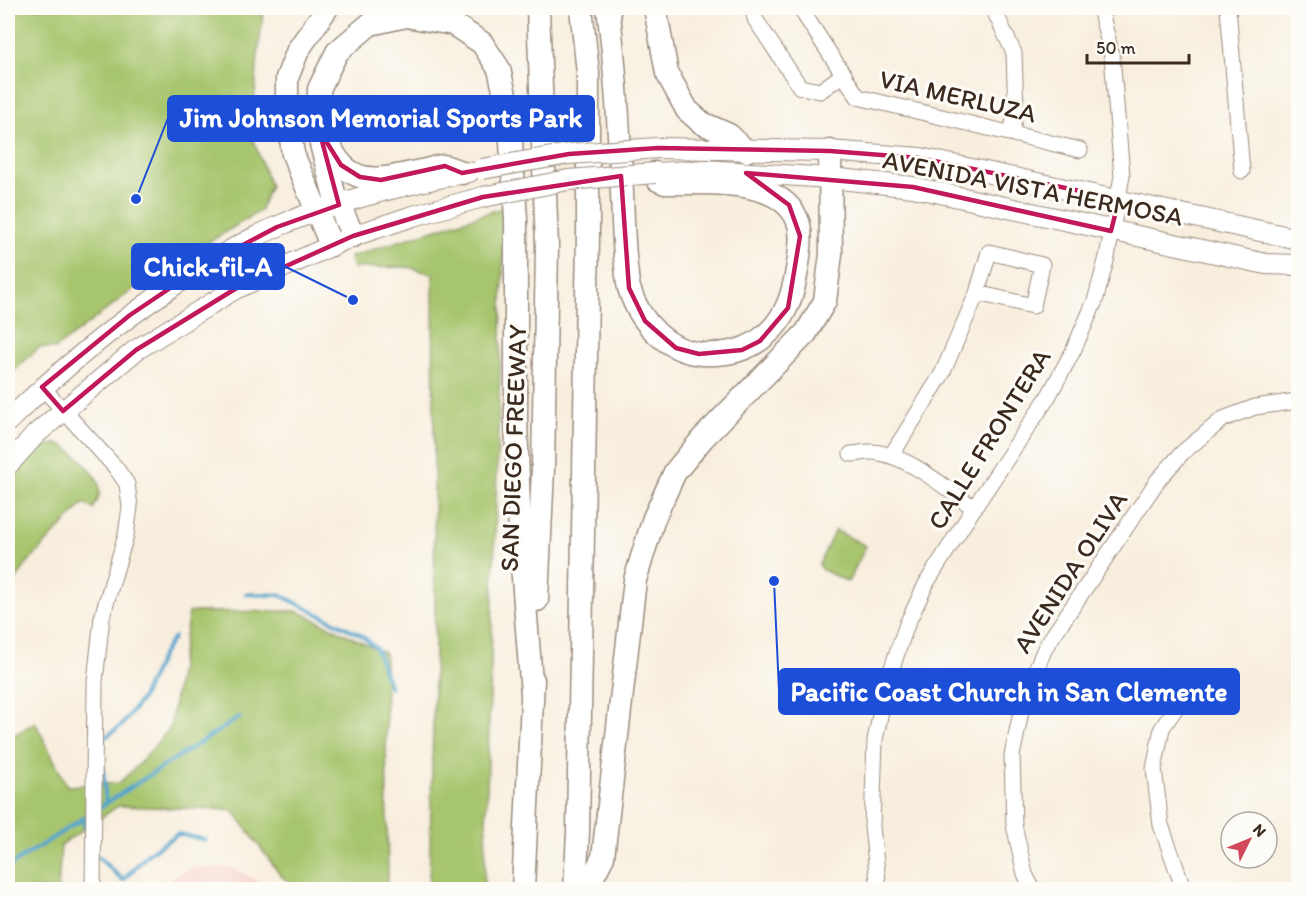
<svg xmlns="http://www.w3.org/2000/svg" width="1306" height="897" font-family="Itim,sans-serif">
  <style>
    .built { fill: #f7d0ca }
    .green { fill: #a7c56d; stroke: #717846; stroke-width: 1.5 }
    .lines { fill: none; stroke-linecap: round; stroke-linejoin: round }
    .stream { stroke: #52a4cd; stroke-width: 4 }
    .minor-casing { stroke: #9a8c7e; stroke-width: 17 }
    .major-casing { stroke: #9a8c7e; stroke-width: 22 }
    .highway-casing { stroke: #9a8c7e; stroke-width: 25 }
    .minor { stroke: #fff; stroke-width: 15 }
    .major { stroke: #fff; stroke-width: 20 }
    .highway { stroke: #fff; stroke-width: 22 }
    .major-bridge-casing { stroke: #9a8c7e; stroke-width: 22; stroke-linecap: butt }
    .major-bridge { stroke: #fff; stroke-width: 20 }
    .marked { fill: none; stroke: #c2185b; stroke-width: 4.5; stroke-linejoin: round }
    .labels { text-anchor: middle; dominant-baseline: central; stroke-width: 6; stroke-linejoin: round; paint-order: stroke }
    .street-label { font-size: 26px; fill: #3b2a1e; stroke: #fdfcf7 }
    .leader { fill: none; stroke: #1d4ed8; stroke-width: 2 }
    .callout-dot { fill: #1d4ed8; stroke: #fdfcf7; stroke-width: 2 }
    .callout { fill: #1d4ed8; stroke: #1d4ed8; stroke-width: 2 }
    .callout-label { font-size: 27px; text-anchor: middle; font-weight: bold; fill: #fff }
  </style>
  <rect width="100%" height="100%" fill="#fdfcf7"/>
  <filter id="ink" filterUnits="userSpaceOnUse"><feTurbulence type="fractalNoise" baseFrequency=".0167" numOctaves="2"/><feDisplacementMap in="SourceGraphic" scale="12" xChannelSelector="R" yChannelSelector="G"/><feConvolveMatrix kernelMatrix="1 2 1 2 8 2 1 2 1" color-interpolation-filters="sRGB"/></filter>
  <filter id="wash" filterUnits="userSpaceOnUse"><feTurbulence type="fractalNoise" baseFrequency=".008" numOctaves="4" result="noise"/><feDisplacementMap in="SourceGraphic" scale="24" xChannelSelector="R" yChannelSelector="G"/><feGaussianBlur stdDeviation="1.35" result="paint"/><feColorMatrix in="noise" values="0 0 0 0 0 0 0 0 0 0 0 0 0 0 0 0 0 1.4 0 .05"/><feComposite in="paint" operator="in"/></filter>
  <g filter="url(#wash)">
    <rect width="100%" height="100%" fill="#f8eede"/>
    <!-- built -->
    <path class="built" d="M 232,867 L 271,889 L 161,889 L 171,878 L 190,868 Z"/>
    <!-- green -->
    <g class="green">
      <path d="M 8,8 L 264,8 L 258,53 L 252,136 L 270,186 L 260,211 L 139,285 L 55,349 L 40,347 L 8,376 Z"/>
      <path d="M 505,207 L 484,889 L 429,889 L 435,644 L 433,274 L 408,267 L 353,268 L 350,257 Z"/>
      <path d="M 59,444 C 71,448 97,473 99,486 C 101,495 97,502 93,509 L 84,503 L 28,562 L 8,592 L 8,482 L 36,452 L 46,445 Z"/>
      <path d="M 835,530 L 866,546 L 848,582 L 821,569 L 819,564 Z"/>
      <path d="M 297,611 L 385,653 L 388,889 L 300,889 L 281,876 L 233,810 L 118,806 L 61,845 L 58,889 L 8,890 L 8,739 L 35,722 L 67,786 L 119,783 L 139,764 L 170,728 L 189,612 Z"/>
    </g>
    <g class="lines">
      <!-- stream -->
      <g class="stream">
        <path d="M 246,594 L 280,595 L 361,635 L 376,648 L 390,688"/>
        <path d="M 100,741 L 122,725 L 142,698 L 162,655 L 174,637"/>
        <path d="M 102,758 L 106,804"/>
        <path d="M 97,809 L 240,717"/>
        <path d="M 82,819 L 88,834"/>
        <path d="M 98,857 L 123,880 L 149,853 L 178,834 L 206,840"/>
        <path d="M 8,867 L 88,815"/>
      </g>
    </g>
  </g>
  <g filter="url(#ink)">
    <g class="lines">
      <!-- minor casing -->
      <g class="minor-casing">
        <g id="minor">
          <path d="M 753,8 L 755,19 L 800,87 L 820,91 L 844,74"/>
          <path d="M 800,8 L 858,97 L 1080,150"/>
          <path d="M 993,8 L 1014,53 L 1016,111 L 1011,133"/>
          <path d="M 1228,8 L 1242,171"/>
          <path d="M 42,387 L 116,468 L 127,484 L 130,507 L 126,535 L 102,617 L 95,681 L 93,890"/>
          <path d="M 851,454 C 857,454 864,452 870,452 C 904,452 947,489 974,508"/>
          <path d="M 891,456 L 942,374 L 977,293 L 989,252 L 1042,265 L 1033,306 L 977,293"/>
          <path d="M 1178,705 L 1162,728 L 1154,769 L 1161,825 L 1184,890"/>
          <path d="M 879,890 L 872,827 L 875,740 L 887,682 L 907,624 L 927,582 L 974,508 L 1048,397 L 1073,351 L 1095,301 L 1107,257 L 1122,176 L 1112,56 L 1100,8"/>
          <path d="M 1033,890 L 1025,874 L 1014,825 L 1012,756 L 1024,697 L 1046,646 L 1158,480 L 1183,452 L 1223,419 L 1255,407 L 1298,401"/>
        </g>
      </g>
      <!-- major casing -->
      <g class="major-casing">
        <g id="major">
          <path d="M 658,148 L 830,151 L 920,158 L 1298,239"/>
          <path d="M 655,173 L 705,170 L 831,178 L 913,187 L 1266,264 L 1298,265"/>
          <path d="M 8,421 C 59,371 113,326 173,286 C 206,264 240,243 276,227 C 336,201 405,184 469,172"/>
          <path d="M 8,465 L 36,434 L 136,350 L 235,289 L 353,236 L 413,216 L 483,197"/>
        </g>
      </g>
      <!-- highway casing -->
      <g class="highway-casing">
        <g id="highway">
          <path d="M 327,8 L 298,50 L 287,78 L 287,109 L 293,154 L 331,245"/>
          <path d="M 608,8 C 616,69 619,131 622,193 C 623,217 623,241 626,266 C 627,273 627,281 629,288 C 639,321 666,351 702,354 C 727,355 749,351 768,333 C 788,315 794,290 798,264 C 800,250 803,232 797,219 C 778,176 705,184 665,183 L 658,180 L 655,173"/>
          <path d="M 655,8 L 667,73 L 687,110 L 702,123 L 729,135 L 746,151"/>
          <path d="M 328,141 C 347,190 380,180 421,171 C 428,170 437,166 444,166 C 450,167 457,171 462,173"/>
          <path d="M 353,236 L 334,193 L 321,144 L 319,130 L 319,89 L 337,52 L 370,24 L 406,16 L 453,24 L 482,43 L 499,69 L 509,112 L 516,219 L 516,418 L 520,539 L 532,694"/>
          <path d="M 537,600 L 543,469 L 547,247 L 538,8"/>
          <path d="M 523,890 L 533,680"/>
          <path d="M 575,890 L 578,832 L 588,234 L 588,73 L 581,8"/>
          <path d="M 586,890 L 603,857 L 635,580 L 654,518 L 675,472 L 703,438 L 806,333 L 825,301 L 831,254 L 830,151"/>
        </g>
      </g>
      <!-- minor -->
      <use href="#minor" class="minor"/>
      <!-- major -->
      <use href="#major" class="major"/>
      <!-- highway -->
      <use href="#highway" class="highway"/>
      <!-- major-bridge casing -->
      <g class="major-bridge-casing">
        <g id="major-bridge">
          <path d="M 482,169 L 569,154 L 658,148"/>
          <path d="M 483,197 L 568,180 L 655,173"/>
        </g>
      </g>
      <!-- major-bridge -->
      <use href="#major-bridge" class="major-bridge"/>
    </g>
  </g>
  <!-- marked area -->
  <path class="marked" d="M 319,130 L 341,165 L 360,177 L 381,180 L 445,166 L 462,173 L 569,154 L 658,148 L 830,151 L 920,158 L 1119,199 L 1111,231 L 913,187 L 746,173 L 789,205 L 800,236 L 788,308 L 760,341 L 742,350 L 699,354 L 676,348 L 645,321 L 629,288 L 621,176 L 483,197 L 353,236 L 235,289 L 136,350 L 63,411 L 42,387 L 130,315 L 203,266 L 277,227 L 339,205 Z"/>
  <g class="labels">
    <!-- street labels -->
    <g class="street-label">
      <text transform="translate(958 96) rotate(13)">VIA MERLUZA</text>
      <text transform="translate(1033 188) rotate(11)">AVENIDA VISTA HERMOSA</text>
      <text transform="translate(989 439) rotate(-58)">CALLE FRONTERA</text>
      <text transform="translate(513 448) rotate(-88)">SAN DIEGO FREEWAY</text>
      <text transform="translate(1070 572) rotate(-57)">AVENIDA OLIVA</text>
    </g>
  </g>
  <!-- callouts -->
  <path class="leader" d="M136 199L168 118M353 300L284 266M774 581L779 691"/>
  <g class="callout-dot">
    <circle cx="136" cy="199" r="6"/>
    <circle cx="353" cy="300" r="6"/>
    <circle cx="774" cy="581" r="6"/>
  </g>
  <g class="callout">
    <rect x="168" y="96" width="426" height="45" rx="6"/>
    <rect x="132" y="244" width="152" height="45" rx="6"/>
    <rect x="779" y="669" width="460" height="45" rx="6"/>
  </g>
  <g class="callout-label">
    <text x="381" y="127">Jim Johnson Memorial Sports Park</text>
    <text x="208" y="276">Chick-fil-A</text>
    <text x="1009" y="701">Pacific Coast Church in San Clemente</text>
  </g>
  <!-- margin -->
  <rect width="1306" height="897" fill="none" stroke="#fdfcf7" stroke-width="30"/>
  <!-- north arrow -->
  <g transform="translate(1249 840) rotate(47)"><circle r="28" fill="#fdfcf7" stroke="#afa8a0" stroke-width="1.5"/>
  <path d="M0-4.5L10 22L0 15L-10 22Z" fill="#d1495b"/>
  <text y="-9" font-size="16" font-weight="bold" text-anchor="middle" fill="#3b2a1e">N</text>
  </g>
  <!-- scale -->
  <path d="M1087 54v9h102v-9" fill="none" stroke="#3b2a1e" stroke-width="3"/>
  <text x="1096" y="54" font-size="18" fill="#3b2a1e" stroke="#fdfcf7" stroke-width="4.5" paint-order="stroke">50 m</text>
</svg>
